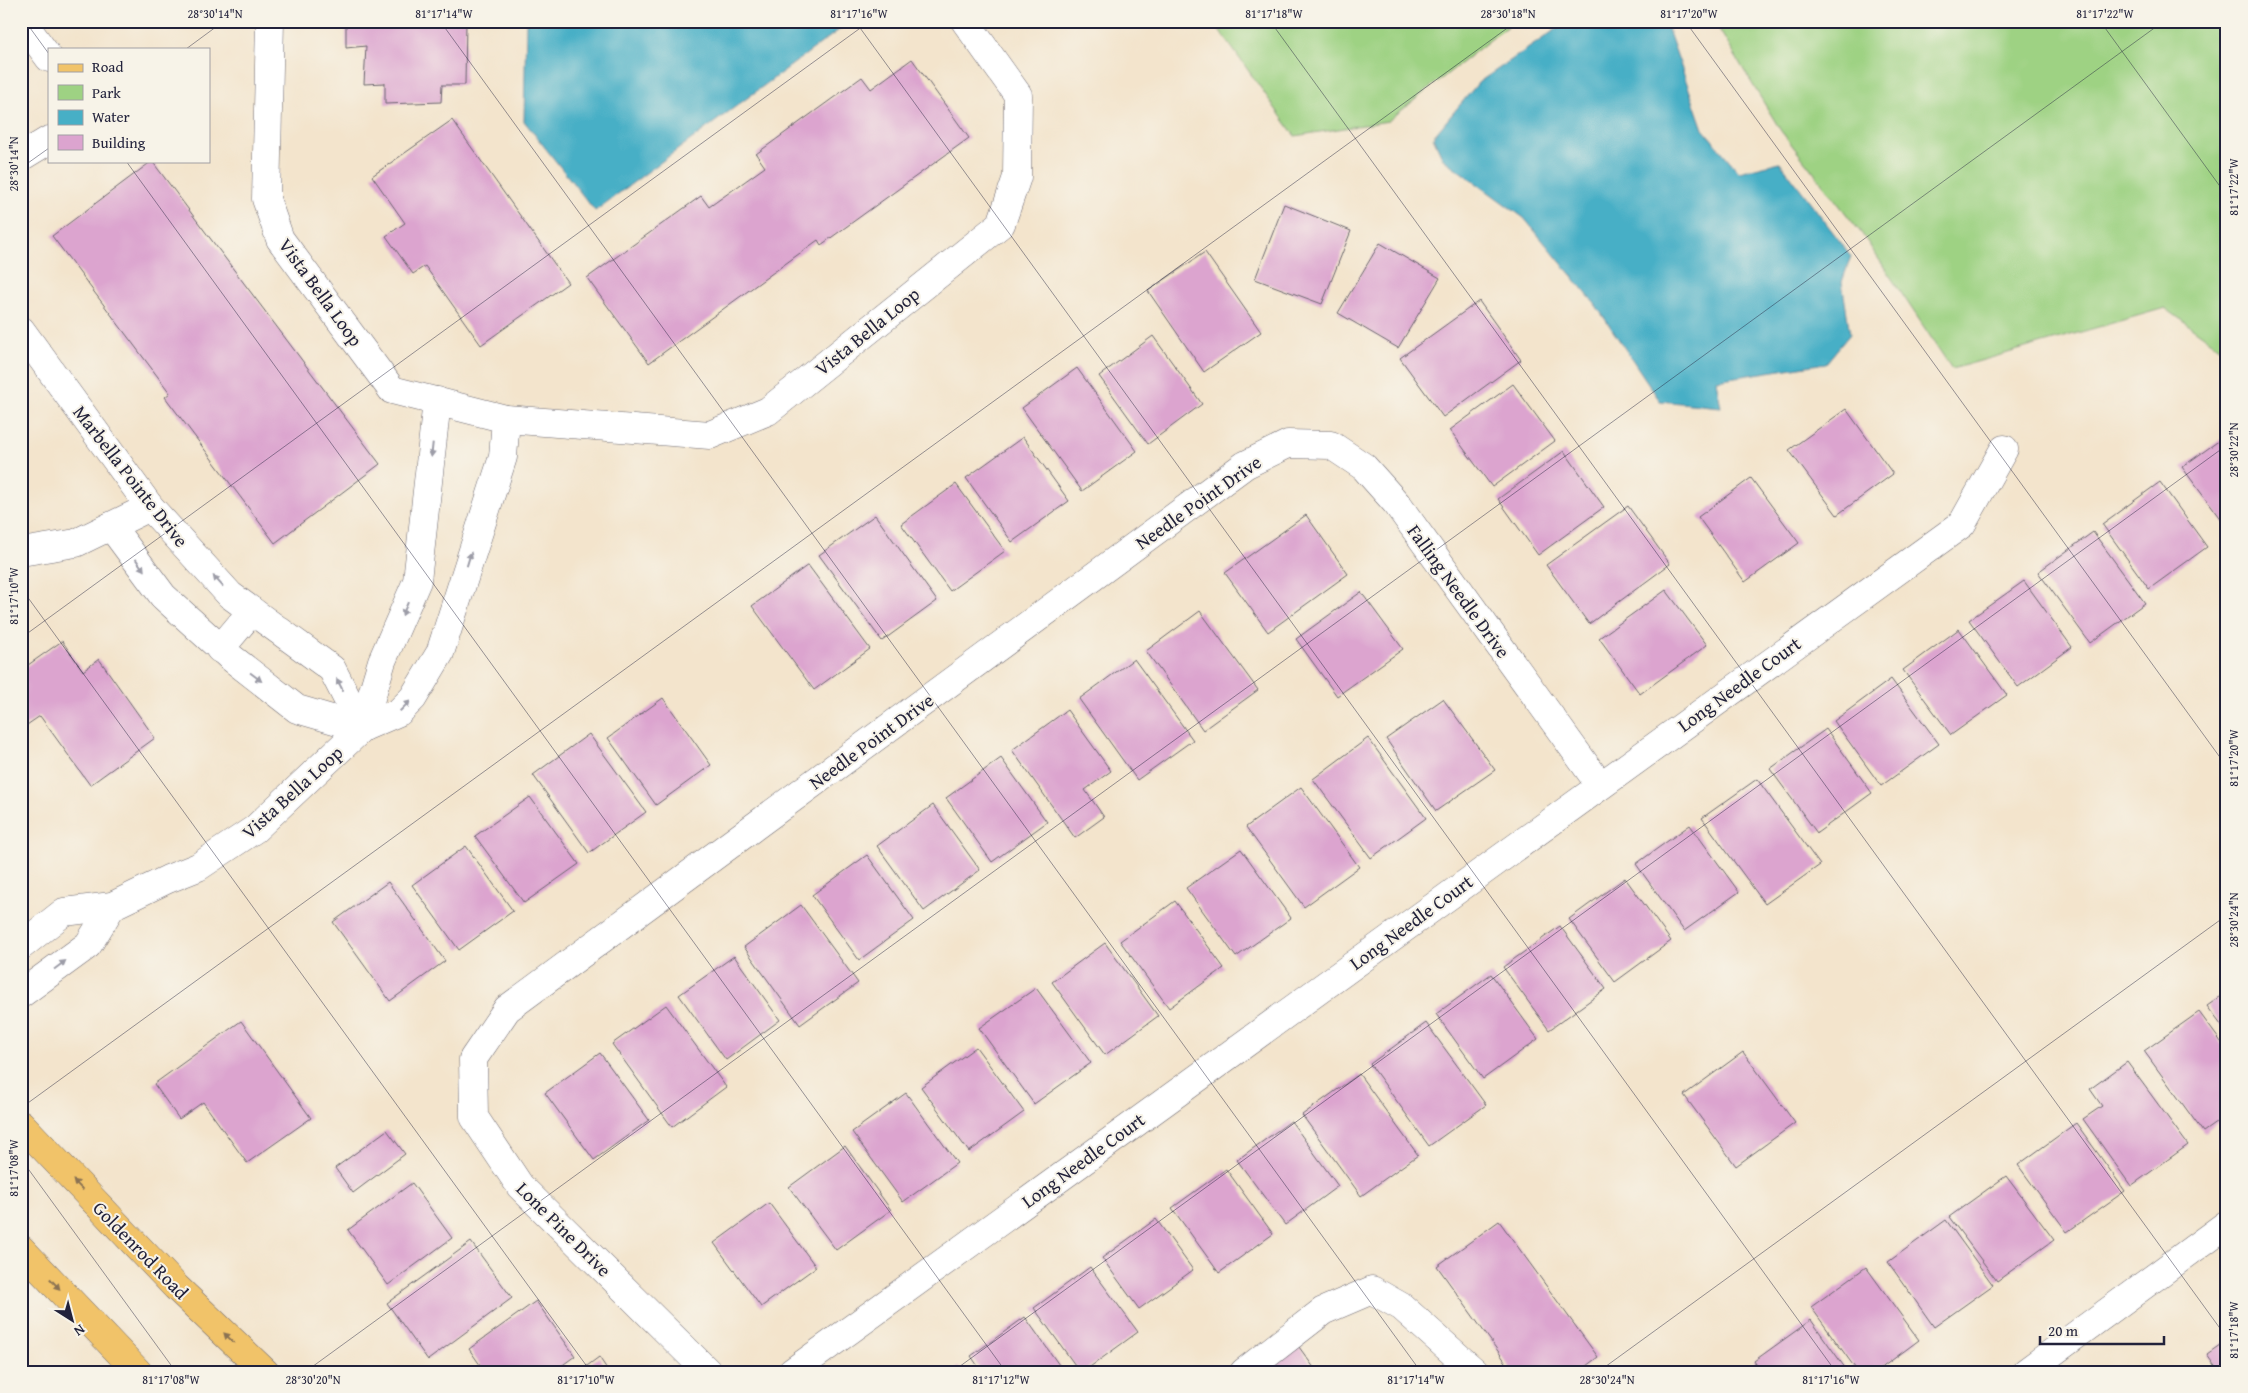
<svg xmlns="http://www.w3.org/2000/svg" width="2248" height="1393" font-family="'Gentium Book Plus',serif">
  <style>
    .green { fill: #9ed283; stroke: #607a5f }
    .water { fill: #47afc6; stroke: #346880 }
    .building { fill: #dca4cf }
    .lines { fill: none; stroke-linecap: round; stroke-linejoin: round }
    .minor-casing { stroke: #6b666e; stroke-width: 29 }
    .major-casing { stroke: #6b666e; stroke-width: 29 }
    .minor { stroke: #fff; stroke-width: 28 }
    .major { stroke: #f1c369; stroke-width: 28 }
    .oneway { fill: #9c9ca7 }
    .oneway2 { fill: #8a7252 }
    .ticks { fill: none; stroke: #22223b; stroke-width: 1; stroke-opacity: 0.45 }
    .labels { text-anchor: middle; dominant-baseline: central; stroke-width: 4; stroke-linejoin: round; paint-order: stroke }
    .street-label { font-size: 19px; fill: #22223b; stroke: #f7f3e8 }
    .neatline { fill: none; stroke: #22223b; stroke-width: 2 }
    .ticks-label { font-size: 12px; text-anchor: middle; fill: #22223b }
  </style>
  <rect width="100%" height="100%" fill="#f7f3e8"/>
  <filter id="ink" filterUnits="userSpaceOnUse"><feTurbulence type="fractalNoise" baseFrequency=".02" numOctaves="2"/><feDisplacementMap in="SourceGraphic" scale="10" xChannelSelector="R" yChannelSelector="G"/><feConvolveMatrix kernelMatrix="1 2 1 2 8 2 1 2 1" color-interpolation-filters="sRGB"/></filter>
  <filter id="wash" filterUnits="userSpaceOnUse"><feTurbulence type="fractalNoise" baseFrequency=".0096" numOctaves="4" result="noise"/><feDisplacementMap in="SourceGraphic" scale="20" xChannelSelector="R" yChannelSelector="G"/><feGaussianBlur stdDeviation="1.12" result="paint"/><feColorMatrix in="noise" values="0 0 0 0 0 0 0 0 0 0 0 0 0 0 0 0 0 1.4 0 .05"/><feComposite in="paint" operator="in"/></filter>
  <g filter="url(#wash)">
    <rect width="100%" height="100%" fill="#f3e4cc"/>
    <!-- green -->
    <g class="green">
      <path d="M 1213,21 L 1514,21 L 1388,121 L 1295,136 Z"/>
      <path d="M 1714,21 L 2227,21 L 2227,353 L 2165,308 L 1952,369 L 1862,234 L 1781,131 Z"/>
    </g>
    <!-- water -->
    <g class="water">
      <path d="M 526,21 L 851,21 L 595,211 L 524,121 Z"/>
      <path d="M 1568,21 L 1665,21 L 1703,129 L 1739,172 L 1780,162 L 1851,256 L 1842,282 L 1850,334 L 1826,363 L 1716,380 L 1721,407 L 1660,401 L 1595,304 L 1524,218 L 1443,159 L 1433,137 L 1479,82 Z"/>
    </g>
    <g id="blocks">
      <!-- building -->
      <g class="building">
        <path d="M 346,21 L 466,21 L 465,85 L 442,85 L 441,102 L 385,104 L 385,83 L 364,84 L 366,46 L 346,48 Z"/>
        <path d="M 1115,21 L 1128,21 L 1120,27 Z"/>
        <path d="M 912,59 L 969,138 L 821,245 L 818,240 L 649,363 L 587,278 L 701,196 L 709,207 L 765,167 L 756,154 L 862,77 L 871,89 Z"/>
        <path d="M 452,120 L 568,283 L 481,345 L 425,266 L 413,274 L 386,236 L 405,223 L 372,176 Z"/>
        <path d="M 152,161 L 380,464 L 275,543 L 165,397 L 170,393 L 52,236 Z"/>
        <path d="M 1284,204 L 1351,231 L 1322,304 L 1255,279 Z"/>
        <path d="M 1380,243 L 1440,278 L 1398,348 L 1338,313 Z"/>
        <path d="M 1205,252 L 1261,332 L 1204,372 L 1148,291 Z"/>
        <path d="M 1479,301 L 1521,360 L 1443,417 L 1400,358 Z"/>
        <path d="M 1153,336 L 1202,404 L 1148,444 L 1099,376 Z"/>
        <path d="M 1077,368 L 1137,451 L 1082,491 L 1022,408 Z"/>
        <path d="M 1513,384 L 1555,441 L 1492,487 L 1450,430 Z"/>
        <path d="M 1846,409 L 1893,474 L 1837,515 L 1789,450 Z"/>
        <path d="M 2227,435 L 2227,528 L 2182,467 Z"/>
        <path d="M 1023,437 L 1069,501 L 1012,542 L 966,478 Z"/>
        <path d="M 1564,451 L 1604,507 L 1538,555 L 1498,499 Z"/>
        <path d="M 1751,478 L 1799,543 L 1745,582 L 1698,517 Z"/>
        <path d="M 2160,482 L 2207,547 L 2149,589 L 2102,524 Z"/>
        <path d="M 956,484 L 1005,551 L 950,591 L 901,524 Z"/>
        <path d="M 1628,506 L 1670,564 L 1589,624 L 1546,565 Z"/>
        <path d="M 875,515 L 937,601 L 882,641 L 819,555 Z"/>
        <path d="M 1306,515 L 1348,574 L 1268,632 L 1225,573 Z"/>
        <path d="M 2093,532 L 2145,603 L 2090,643 L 2038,572 Z"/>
        <path d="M 808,565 L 870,649 L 814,690 L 752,606 Z"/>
        <path d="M 2024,581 L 2072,647 L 2018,687 L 1969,620 Z"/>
        <path d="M 1666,590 L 1707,645 L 1640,694 L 1599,638 Z"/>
        <path d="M 1361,592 L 1403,649 L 1337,696 L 1296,639 Z"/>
        <path d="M 1200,611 L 1258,690 L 1203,730 L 1146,651 Z"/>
        <path d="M 1959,629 L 2007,695 L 1951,735 L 1903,670 Z"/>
        <path d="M 62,641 L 83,671 L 99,659 L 155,738 L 90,785 L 40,716 L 21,729 L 21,670 Z"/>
        <path d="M 1134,659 L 1193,740 L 1137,780 L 1079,699 Z"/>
        <path d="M 1891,679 L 1939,744 L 1881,786 L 1834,721 Z"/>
        <path d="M 663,698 L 711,765 L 656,805 L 608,738 Z"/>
        <path d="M 1443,699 L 1495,770 L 1436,811 L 1386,739 Z"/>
        <path d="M 1067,710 L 1111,771 L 1085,790 L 1104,817 L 1075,838 L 1012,750 Z"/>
        <path d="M 1826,729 L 1872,793 L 1817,833 L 1770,769 Z"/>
        <path d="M 589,734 L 646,812 L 589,853 L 533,775 Z"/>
        <path d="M 1368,738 L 1426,818 L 1371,858 L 1313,779 Z"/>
        <path d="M 1001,758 L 1047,822 L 992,862 L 946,798 Z"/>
        <path d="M 1757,779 L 1820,865 L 1765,904 L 1702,818 Z"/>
        <path d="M 1301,787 L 1359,867 L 1304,907 L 1246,827 Z"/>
        <path d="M 530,797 L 579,864 L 524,903 L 475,836 Z"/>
        <path d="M 933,805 L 980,870 L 924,911 L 877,846 Z"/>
        <path d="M 1690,825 L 1739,892 L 1684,931 L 1636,864 Z"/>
        <path d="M 466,846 L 513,911 L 459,950 L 412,885 Z"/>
        <path d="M 1241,849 L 1291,918 L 1236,957 L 1186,888 Z"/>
        <path d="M 867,855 L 914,920 L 859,960 L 812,895 Z"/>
        <path d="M 1625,878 L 1671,941 L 1615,982 L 1569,919 Z"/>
        <path d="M 388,882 L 445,961 L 390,1001 L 333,922 Z"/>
        <path d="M 1175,901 L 1224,968 L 1169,1008 L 1120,941 Z"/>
        <path d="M 801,905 L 858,983 L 800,1025 L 744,947 Z"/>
        <path d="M 1560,926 L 1606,989 L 1549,1030 L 1503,967 Z"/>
        <path d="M 1105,943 L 1158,1016 L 1105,1055 L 1052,982 Z"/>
        <path d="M 734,956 L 780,1020 L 726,1060 L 679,995 Z"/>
        <path d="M 1491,974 L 1538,1039 L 1483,1079 L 1436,1014 Z"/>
        <path d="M 1036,988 L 1091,1063 L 1034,1104 L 979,1028 Z"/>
        <path d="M 2227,992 L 2227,1033 L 2207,1006 Z"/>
        <path d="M 666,1005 L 726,1087 L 672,1127 L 612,1044 Z"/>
        <path d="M 2199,1012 L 2227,1050 L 2227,1115 L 2203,1132 L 2144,1051 Z"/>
        <path d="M 241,1021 L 311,1118 L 247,1163 L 203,1102 L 179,1119 L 154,1084 Z"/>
        <path d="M 1426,1023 L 1486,1105 L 1429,1146 L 1370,1064 Z"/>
        <path d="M 976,1047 L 1024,1112 L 969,1152 L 921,1087 Z"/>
        <path d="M 1743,1052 L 1795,1123 L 1736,1166 L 1684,1095 Z"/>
        <path d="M 600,1053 L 649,1120 L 594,1160 L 545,1093 Z"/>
        <path d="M 2127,1062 L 2188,1145 L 2131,1186 L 2083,1119 L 2102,1106 L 2090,1089 Z"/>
        <path d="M 1359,1074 L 1418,1155 L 1361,1196 L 1302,1115 Z"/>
        <path d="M 906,1093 L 957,1163 L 903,1202 L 852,1132 Z"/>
        <path d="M 1291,1121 L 1338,1186 L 1285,1225 L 1237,1160 Z"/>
        <path d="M 2076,1123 L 2125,1191 L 2067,1232 L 2018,1165 Z"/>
        <path d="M 387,1130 L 405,1154 L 353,1193 L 335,1168 Z"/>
        <path d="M 845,1146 L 891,1210 L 836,1250 L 789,1187 Z"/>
        <path d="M 1226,1169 L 1273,1234 L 1219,1273 L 1172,1208 Z"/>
        <path d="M 2006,1176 L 2054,1240 L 1997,1281 L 1949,1217 Z"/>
        <path d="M 412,1183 L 452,1238 L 388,1285 L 348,1230 Z"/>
        <path d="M 769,1203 L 816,1267 L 761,1307 L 714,1243 Z"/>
        <path d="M 1156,1219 L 1193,1270 L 1139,1309 L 1102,1258 Z"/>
        <path d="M 1946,1220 L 1993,1285 L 1934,1327 L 1888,1262 Z"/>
        <path d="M 1499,1221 L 1598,1357 L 1578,1372 L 1513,1372 L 1437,1266 Z"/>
        <path d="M 471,1242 L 512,1298 L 428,1360 L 387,1303 Z"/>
        <path d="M 1090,1267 L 1138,1332 L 1083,1372 L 1080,1372 L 1034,1308 Z"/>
        <path d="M 1866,1267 L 1919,1340 L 1876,1372 L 1858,1372 L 1811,1307 Z"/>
        <path d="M 536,1301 L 575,1356 L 553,1372 L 485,1372 L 469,1349 Z"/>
        <path d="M 1025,1317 L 1064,1372 L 982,1372 L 971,1356 Z"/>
        <path d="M 1811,1320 L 1848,1372 L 1761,1372 L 1754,1361 Z"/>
        <path d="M 2227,1341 L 2227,1372 L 2219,1372 L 2207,1355 Z"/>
        <path d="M 1299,1347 L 1317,1372 L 1265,1372 Z"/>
        <path d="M 599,1357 L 609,1372 L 579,1372 Z"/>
        <path d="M 958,1367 L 962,1372 L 951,1372 Z"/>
      </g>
    </g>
  </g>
  <g filter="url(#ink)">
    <use href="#blocks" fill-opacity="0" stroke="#6b666e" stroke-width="1"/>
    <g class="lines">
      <!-- minor casing -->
      <g class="minor-casing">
        <g id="minor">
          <path d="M 22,21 L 49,58"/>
          <path d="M 270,21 L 266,199 L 280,239 L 392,390 L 506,419 L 710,435 L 768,411 L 1001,224 L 1017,177 L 1018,95 L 965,21"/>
          <path d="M 21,157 L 49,140"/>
          <path d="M 21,330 L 150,507 L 230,595 L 332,669 L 362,728"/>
          <path d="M 111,526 L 163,596 L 229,656 L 297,709 L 362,728"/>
          <path d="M 21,552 L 76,543 L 150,507"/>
          <path d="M 220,649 L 252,611"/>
          <path d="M 362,728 L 382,661 L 417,581 L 437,401"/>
          <path d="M 21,946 L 64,912 L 112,906 L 168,879 L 198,867 L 255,829 L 362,728 L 399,712 L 413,698 L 440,653 L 503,457 L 506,419"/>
          <path d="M 21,994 L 88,945 L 112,906"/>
          <path d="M 708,1372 L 520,1186 L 474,1117 L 473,1059 L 507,1009 L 1245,465 L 1288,444 L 1331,445 L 1364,467 L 1397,504 L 1600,785"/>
          <path d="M 792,1372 L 1962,524 L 2004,449"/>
          <path d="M 1244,1372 L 1323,1311 L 1372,1290 L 1402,1307 L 1475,1372"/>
          <path d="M 2026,1372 L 2227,1224"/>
        </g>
      </g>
      <!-- major casing -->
      <g class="major-casing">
        <g id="major">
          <path d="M 21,1124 L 176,1287 L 265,1372"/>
          <path d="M 21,1249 L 138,1372"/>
        </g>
      </g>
      <!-- minor -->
      <use href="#minor" class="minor"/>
      <!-- major -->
      <use href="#major" class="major"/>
    </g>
    <!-- one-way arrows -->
    <defs><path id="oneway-solid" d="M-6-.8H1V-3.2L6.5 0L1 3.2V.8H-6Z" transform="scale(1.25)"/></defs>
    <g class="oneway">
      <use href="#oneway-solid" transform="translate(432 450) rotate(96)"/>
      <use href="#oneway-solid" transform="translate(469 559) rotate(-73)"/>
      <use href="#oneway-solid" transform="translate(140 565) rotate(54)"/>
      <use href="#oneway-solid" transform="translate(218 581) rotate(-132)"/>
      <use href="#oneway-solid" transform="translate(405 609) rotate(114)"/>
      <use href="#oneway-solid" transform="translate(256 677) rotate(37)"/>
      <use href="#oneway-solid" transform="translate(340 685) rotate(-117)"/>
      <use href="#oneway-solid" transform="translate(405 706) rotate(-45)"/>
      <use href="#oneway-solid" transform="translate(60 965) rotate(-37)"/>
    </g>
    <g class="oneway2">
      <use href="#oneway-solid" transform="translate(78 1185) rotate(-134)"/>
      <use href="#oneway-solid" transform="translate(55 1284) rotate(47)"/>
      <use href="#oneway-solid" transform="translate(229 1338) rotate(-136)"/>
    </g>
  </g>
  <!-- ticks -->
  <path class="ticks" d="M 25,21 L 49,54M 440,21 L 1421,1372M 855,21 L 1836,1372M 1270,21 L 2227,1338M 1685,21 L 2227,767M 2100,21 L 2227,196M 186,49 L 224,21M 126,161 L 1006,1372M 21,168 L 49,148M 21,588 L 591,1372M 21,638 L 870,21M 21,1108 L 1517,21M 21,1159 L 176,1372M 305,1372 L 2164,21M 952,1372 L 2227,445M 1598,1372 L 2227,915"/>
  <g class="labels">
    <!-- street labels -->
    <g class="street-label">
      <text transform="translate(321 292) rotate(54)">Vista Bella Loop</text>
      <text transform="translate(867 331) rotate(-39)">Vista Bella Loop</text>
      <text transform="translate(131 476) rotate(52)">Marbella Pointe Drive</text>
      <text transform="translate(1198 502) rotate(-35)">Needle Point Drive</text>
      <text transform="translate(1459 591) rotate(54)">Falling Needle Drive</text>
      <text transform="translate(1739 684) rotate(-36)">Long Needle Court</text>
      <text transform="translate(871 741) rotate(-36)">Needle Point Drive</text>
      <text transform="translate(292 792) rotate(-42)">Vista Bella Loop</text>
      <text transform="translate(1411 922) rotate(-36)">Long Needle Court</text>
      <text transform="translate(1083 1160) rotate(-36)">Long Needle Court</text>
      <text transform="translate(564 1229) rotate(45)">Lone Pine Drive</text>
      <text transform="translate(141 1250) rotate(46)">Goldenrod Road</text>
    </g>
  </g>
  <!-- margin -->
  <rect width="2248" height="1393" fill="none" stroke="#f7f3e8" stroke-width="55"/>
  <!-- legend -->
  <rect x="48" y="48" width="162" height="115" fill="#f7f3e8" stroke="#a29fa3"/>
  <rect x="58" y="64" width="25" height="8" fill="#f1c369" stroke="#a29fa3"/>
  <text x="92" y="72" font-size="15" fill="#22223b">Road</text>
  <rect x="58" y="85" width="25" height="15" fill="#9ed283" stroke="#a29fa3"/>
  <text x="92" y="98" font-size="15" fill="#22223b">Park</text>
  <rect x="58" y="110" width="25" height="15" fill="#47afc6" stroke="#a29fa3"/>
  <text x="92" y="122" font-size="15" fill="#22223b">Water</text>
  <rect x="58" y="135" width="25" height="15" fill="#dca4cf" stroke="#a29fa3"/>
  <text x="92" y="148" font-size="15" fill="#22223b">Building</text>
  <!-- north arrow -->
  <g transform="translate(72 1320) rotate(144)" stroke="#f7f3e8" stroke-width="4" paint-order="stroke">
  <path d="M0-4L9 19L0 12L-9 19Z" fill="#22223b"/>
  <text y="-8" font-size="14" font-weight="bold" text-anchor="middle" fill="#22223b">N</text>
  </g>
  <!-- scale -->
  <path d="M2040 1336v8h124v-8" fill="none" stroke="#22223b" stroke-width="2.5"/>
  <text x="2048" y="1336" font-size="15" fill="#22223b" stroke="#f7f3e8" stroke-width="4" paint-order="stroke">20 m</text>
  <rect x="28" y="28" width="2192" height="1338" class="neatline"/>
  <g class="ticks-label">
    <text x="215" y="18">28°30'14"N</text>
    <text x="444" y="18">81°17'14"W</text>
    <text x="859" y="18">81°17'16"W</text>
    <text x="1274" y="18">81°17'18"W</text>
    <text x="1508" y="18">28°30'18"N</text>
    <text x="1689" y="18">81°17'20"W</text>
    <text x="2105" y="18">81°17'22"W</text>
    <text transform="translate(14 164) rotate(-90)" y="4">28°30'14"N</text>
    <text transform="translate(2234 187) rotate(-90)" y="4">81°17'22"W</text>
    <text transform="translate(2234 450) rotate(-90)" y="4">28°30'22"N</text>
    <text transform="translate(14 596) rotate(-90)" y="4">81°17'10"W</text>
    <text transform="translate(2234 758) rotate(-90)" y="4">81°17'20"W</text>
    <text transform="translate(2234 920) rotate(-90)" y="4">28°30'24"N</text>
    <text transform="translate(14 1168) rotate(-90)" y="4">81°17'08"W</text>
    <text transform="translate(2234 1330) rotate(-90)" y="4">81°17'18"W</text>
    <text x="171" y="1384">81°17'08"W</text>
    <text x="313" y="1384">28°30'20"N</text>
    <text x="586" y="1384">81°17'10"W</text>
    <text x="1001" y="1384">81°17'12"W</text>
    <text x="1416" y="1384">81°17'14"W</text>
    <text x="1607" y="1384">28°30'24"N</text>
    <text x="1831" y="1384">81°17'16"W</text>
  </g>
</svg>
